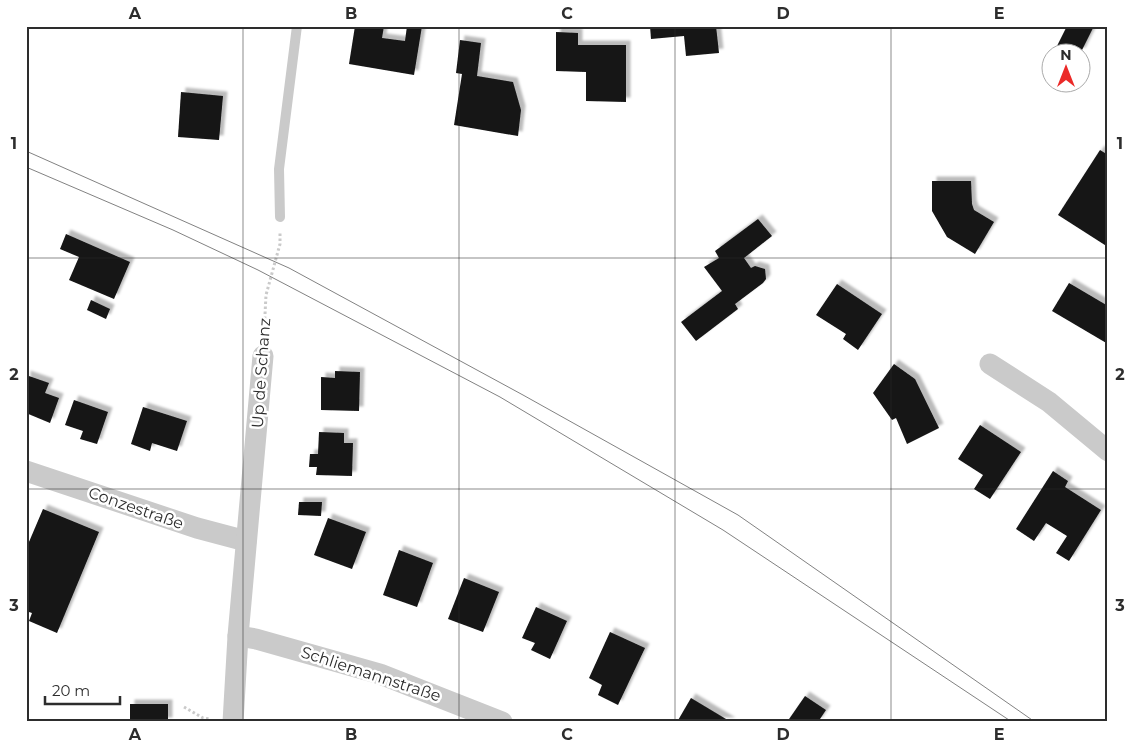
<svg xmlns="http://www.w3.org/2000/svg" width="1134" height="748" font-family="Montserrat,sans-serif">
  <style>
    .building { fill: #141414; filter: url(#shadow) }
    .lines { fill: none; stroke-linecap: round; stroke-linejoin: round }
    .path { stroke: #cacaca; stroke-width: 3; stroke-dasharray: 2.5 2.5; stroke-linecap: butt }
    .lane { stroke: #cacaca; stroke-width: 10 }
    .street { stroke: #cacaca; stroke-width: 21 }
    .tram { stroke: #828282; stroke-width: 1 }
    .grid { fill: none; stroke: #2d2d2d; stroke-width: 1; stroke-opacity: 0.55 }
    .labels { text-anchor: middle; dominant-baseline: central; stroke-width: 5; stroke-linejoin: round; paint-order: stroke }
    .street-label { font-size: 16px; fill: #2d2d2d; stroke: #fff }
    .neatline { fill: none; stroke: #2d2d2d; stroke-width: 2 }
    .grid-label { font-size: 16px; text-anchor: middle; font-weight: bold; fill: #2d2d2d }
  </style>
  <defs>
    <filter id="shadow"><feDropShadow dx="4.5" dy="-4.5" stdDeviation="1" flood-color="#0004"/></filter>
  </defs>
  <rect width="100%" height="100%" fill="#fff"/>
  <!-- building -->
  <g class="building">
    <path d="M 355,26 L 384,26 L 382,38 L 405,41 L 407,26 L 422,26 L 414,75 L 349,64 Z"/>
    <path d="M 650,26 L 716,26 L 719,53 L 686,56 L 684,36 L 651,39 Z"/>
    <path d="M 1067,26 L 1094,26 L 1081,52 L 1070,52 L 1057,46 Z"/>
    <path d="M 556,32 L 578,33 L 578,45 L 626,45 L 626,102 L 586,101 L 586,72 L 556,71 Z"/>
    <path d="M 460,40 L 481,43 L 477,76 L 513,82 L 521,110 L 518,136 L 454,125 L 462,74 L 456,73 Z"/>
    <path d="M 181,92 L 223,96 L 219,140 L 178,137 Z"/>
    <path d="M 1100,150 L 1108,155 L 1108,247 L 1058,215 Z"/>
    <path d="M 932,181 L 971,181 L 972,204 L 974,210 L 994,222 L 975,254 L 947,237 L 932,211 Z"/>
    <path d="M 758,219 L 772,236 L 744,258 L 751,268 L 755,266 L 765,269 L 766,279 L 763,283 L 735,304 L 738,309 L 696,341 L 681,322 L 722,291 L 704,267 L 719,258 L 715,251 Z"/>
    <path d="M 66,234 L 130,262 L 114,299 L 69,280 L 79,257 L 60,249 Z"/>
    <path d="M 1069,283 L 1108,306 L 1108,344 L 1052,311 Z"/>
    <path d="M 837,284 L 882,314 L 858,350 L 843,339 L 846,334 L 816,315 Z"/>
    <path d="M 91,300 L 110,309 L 106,319 L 87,310 Z"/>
    <path d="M 894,364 L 915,379 L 939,428 L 907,444 L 896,418 L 892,420 L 873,393 Z"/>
    <path d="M 335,371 L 360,372 L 359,411 L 321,410 L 321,377 L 335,378 Z"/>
    <path d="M 26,375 L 49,383 L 45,393 L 59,398 L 50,423 L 26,413 Z"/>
    <path d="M 74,400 L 108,412 L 97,444 L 80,439 L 83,431 L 65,425 Z"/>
    <path d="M 143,407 L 187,421 L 177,451 L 152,443 L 150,451 L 131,444 Z"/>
    <path d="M 980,425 L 1021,452 L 990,499 L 974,489 L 983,475 L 958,459 Z"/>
    <path d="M 319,432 L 344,433 L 344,443 L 353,443 L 352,476 L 316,475 L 317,467 L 309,467 L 310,454 L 318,454 Z"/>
    <path d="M 1053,471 L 1068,481 L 1065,487 L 1101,510 L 1069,561 L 1056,553 L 1067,536 L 1046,523 L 1034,541 L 1016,529 Z"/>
    <path d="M 299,502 L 322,502 L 321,516 L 298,515 Z"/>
    <path d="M 43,509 L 99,532 L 57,633 L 29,621 L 32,613 L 26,611 L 26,549 Z"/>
    <path d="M 328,518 L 366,532 L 352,569 L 314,555 Z"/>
    <path d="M 399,550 L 433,563 L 417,607 L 383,595 Z"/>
    <path d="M 464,578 L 499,592 L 483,632 L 448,619 Z"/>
    <path d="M 536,607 L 567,621 L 550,659 L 531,650 L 535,643 L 522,638 Z"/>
    <path d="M 610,632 L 645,648 L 618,705 L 598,695 L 602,685 L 589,678 Z"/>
    <path d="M 805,696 L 826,710 L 818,722 L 787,722 Z"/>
    <path d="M 691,698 L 731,722 L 677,722 Z"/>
    <rect x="130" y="704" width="38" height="18"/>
  </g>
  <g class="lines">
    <!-- path -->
    <g class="path">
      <path d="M 264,334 L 266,295 L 280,244 L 280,232"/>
      <path d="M 184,707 L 203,718 L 210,719"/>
    </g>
    <!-- lane -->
    <path class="lane" d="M 280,217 L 279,169 L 297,26"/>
    <!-- street -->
    <g class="street">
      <path d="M 990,364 L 1049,402 L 1108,451"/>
      <path d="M 26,471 L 197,528 L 246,541"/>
      <path d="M 238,636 L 256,639 L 380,674 L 502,722"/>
      <path d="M 233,722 L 238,636 L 263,356"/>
    </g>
    <!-- tram -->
    <g class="tram">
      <path d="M 26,151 L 289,268 L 523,395 L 738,515 L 1035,722"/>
      <path d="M 26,167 L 173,230 L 258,270 L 500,397 L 723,530 L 1012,722"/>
    </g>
  </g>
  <!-- grid -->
  <path class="grid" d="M 243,26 L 243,722M 459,26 L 459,722M 675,26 L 675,722M 891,26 L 891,722M 26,258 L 1108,258M 26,489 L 1108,489"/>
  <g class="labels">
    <!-- street labels -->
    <g class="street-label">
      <text transform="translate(261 373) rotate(-86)">Up de Schanz</text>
      <text transform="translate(136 508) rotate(19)">Conzestraße</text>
      <text transform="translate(371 674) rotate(18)">Schliemannstraße</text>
    </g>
  </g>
  <!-- border -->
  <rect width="1134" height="748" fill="none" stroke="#ffffff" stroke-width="55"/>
  <!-- north arrow -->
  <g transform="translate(1066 68)"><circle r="24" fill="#ffffff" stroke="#ababab"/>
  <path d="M0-4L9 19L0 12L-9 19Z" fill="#eb2a28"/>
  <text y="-8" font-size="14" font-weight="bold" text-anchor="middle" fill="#2d2d2d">N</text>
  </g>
  <!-- scale -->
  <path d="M45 696v8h75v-8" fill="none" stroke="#2d2d2d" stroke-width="2.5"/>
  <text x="52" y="696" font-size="15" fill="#2d2d2d" stroke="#ffffff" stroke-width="4" paint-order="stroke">20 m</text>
  <rect x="28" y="28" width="1078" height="692" class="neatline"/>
  <g class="grid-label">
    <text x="135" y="19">A</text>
    <text x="351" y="19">B</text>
    <text x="567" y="19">C</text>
    <text x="783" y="19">D</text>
    <text x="999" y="19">E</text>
    <text x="14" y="149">1</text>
    <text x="1120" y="149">1</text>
    <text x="14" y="380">2</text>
    <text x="1120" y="380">2</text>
    <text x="14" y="611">3</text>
    <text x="1120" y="611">3</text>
    <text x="135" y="740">A</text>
    <text x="351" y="740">B</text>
    <text x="567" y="740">C</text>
    <text x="783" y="740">D</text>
    <text x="999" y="740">E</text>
  </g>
</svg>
